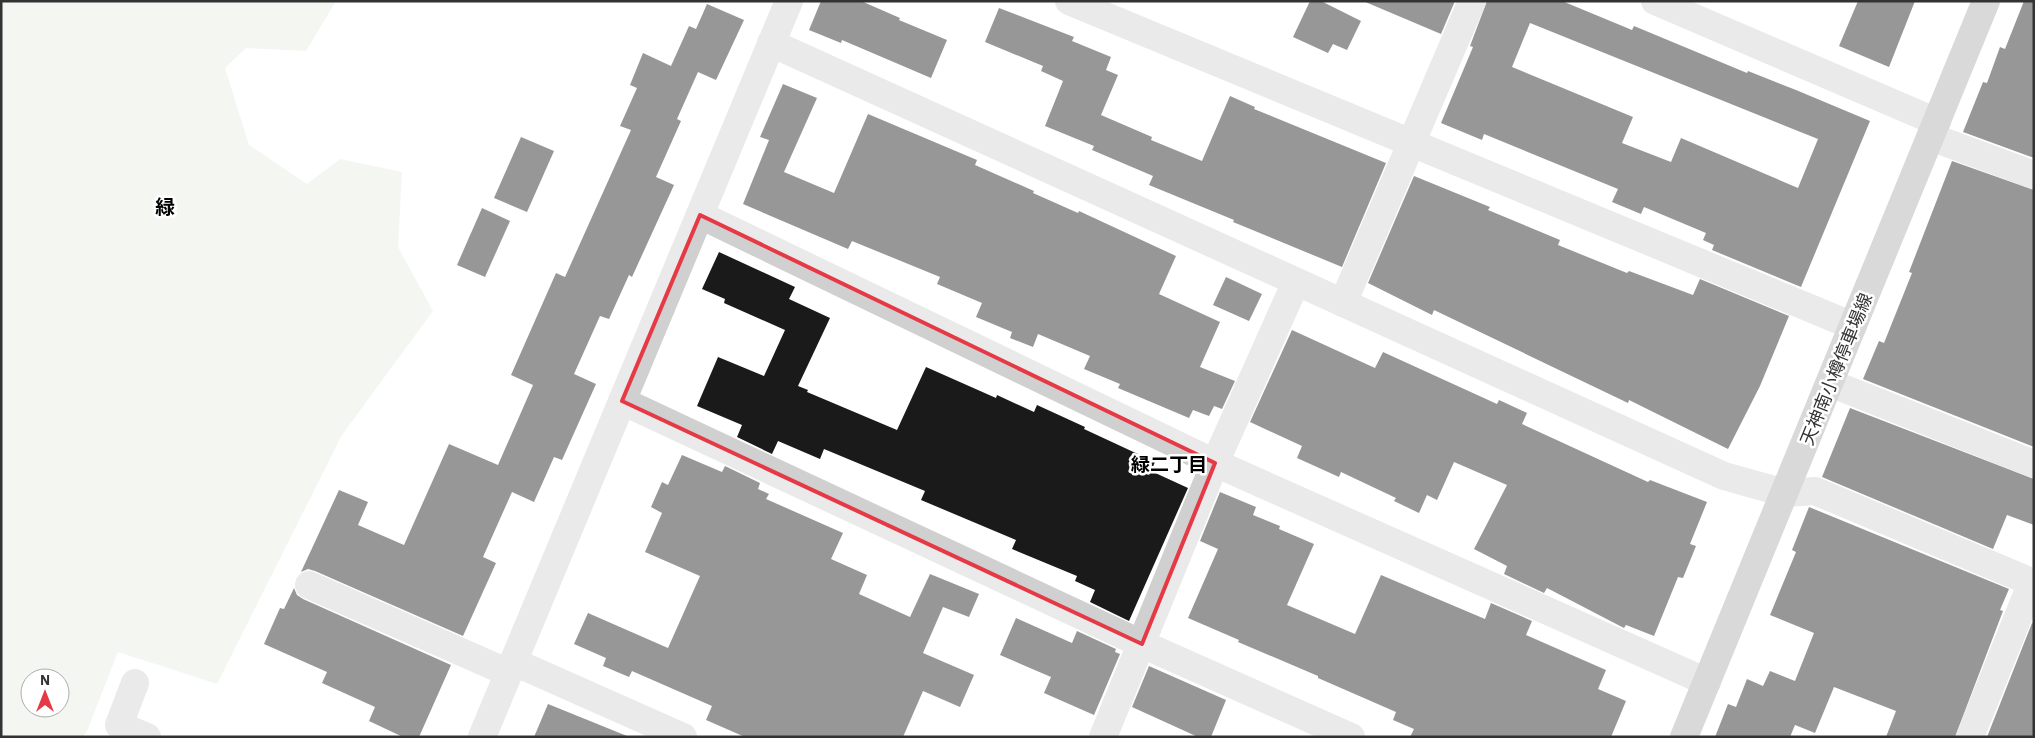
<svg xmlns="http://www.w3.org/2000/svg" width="2035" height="738" font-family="'IBM Plex Sans','Noto Sans JP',sans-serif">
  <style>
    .green { fill: #e6ecdf; fill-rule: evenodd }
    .building { fill: #1a1a1a; fill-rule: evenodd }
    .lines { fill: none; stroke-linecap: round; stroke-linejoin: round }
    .minor { stroke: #d0d0d0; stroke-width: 28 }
    .major { stroke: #ababab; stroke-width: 28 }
    .marked { fill: none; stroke: #e63946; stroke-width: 4; stroke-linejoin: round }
    .labels { text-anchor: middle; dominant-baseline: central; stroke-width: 5; stroke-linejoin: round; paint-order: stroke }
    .street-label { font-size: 18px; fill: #333; stroke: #fff }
    .neighbourhood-label { font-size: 19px; font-weight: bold; fill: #000; stroke: #fff }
    .quarter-label { font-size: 20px; font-weight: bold; fill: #000; stroke: #fff }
  </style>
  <rect width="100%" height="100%" fill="#fff"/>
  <!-- green -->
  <path class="green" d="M 1,1 L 336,1 L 306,51 L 246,48 L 225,68 L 249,145 L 307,184 L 340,159 L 402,172 L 398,247 L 433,311 L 342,435 L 217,684 L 118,652 L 87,731 L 83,737 L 1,737 ZM 30,678 L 60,678 L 60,708 L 30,708 Z"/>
  <!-- building -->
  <g class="building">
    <path d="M 821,1 L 861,1 L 900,18 L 899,20 L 947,40 L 931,78 L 842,40 L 841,43 L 809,30 Z"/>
    <path d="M 1310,1 L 1321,1 L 1361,21 L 1347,50 L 1333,44 L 1328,53 L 1293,37 Z"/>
    <path d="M 1363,1 L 1455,1 L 1441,34 Z"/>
    <path d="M 1487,1 L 1562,1 L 1632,30 L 1634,26 L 1747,73 L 1748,71 L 1796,90 L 1870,121 L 1801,287 L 1712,250 L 1714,245 L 1703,240 L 1706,233 L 1644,207 L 1641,214 L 1612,202 L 1618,189 L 1484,134 L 1482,140 L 1441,123 L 1473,47 L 1470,46 ZM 1530,23 L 1818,139 L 1798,188 L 1681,138 L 1671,162 L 1622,143 L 1633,117 L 1512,67 Z"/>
    <path d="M 1858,1 L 1915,1 L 1889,67 L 1839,46 Z"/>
    <path d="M 2024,1 L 2034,1 L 2034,158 L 1963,132 L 1983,82 L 1987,83 L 2000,47 L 2005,49 Z"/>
    <path d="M 707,4 L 744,20 L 716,80 L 698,72 L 677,119 L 681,121 L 656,177 L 674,185 L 632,277 L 629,275 L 609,319 L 600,316 L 574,374 L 596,384 L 562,460 L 554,457 L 534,502 L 512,492 L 483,557 L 496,563 L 463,636 L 315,571 L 308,569 L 301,572 L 339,490 L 368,502 L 358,525 L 404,545 L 449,444 L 498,465 L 533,385 L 511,375 L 556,273 L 565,277 L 631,130 L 620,126 L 637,88 L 630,85 L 643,53 L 671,66 L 689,26 L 696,29 Z"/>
    <path d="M 999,8 L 1074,37 L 1072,41 L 1111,57 L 1106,70 L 1118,75 L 1101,115 L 1152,137 L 1151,140 L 1202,161 L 1230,96 L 1255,107 L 1254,109 L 1386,163 L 1342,267 L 1233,222 L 1234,220 L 1149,185 L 1153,176 L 1092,150 L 1094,146 L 1045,126 L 1063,81 L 1041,71 L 1043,66 L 985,42 Z"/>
    <path d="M 783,84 L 817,98 L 784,172 L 834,193 L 868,114 L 977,160 L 975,165 L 1034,191 L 1033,193 L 1078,213 L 1079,211 L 1176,256 L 1159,294 L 1220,322 L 1200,367 L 1235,381 L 1222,409 L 1214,406 L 1209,416 L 1193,410 L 1189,418 L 1118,388 L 1120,384 L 1084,369 L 1090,356 L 1038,334 L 1033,347 L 1010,338 L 1012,332 L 976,317 L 982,303 L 937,284 L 940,277 L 852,241 L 848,249 L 743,204 L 769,140 L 760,137 Z"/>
    <path d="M 521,137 L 554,151 L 527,212 L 494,198 Z"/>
    <path d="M 1952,161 L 2034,190 L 2034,447 L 1863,379 L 1879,341 L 1884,343 L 1912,273 L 1909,272 Z"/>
    <path d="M 1414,176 L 1490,207 L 1488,210 L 1560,240 L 1558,245 L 1627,273 L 1629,271 L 1693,295 L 1700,279 L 1789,316 L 1760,386 L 1728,449 L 1629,400 L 1628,403 L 1434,310 L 1432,315 L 1368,283 Z"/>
    <path d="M 482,208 L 510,221 L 485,277 L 457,265 Z"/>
    <path d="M 719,252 L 795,287 L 789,299 L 830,318 L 798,386 L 808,390 L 807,392 L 897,430 L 926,367 L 996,398 L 997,395 L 1034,412 L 1037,405 L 1085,427 L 1084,429 L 1155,462 L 1151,471 L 1188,488 L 1129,621 L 1090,602 L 1095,590 L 1075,581 L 1077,576 L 1012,549 L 1016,540 L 921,500 L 925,491 L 824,449 L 820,459 L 778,441 L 772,454 L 737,437 L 742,425 L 697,406 L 718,357 L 764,376 L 785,330 L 724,303 L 725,299 L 702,289 Z"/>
    <path d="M 1226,277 L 1262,294 L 1249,321 L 1213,305 Z"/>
    <path d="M 1292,330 L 1375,368 L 1383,352 L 1497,404 L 1499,400 L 1527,413 L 1522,424 L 1648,482 L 1650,480 L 1707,502 L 1690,544 L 1696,546 L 1683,578 L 1678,577 L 1654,636 L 1626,625 L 1624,628 L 1622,627 L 1547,588 L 1544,593 L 1504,574 L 1507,566 L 1474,549 L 1507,485 L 1454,462 L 1437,500 L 1427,495 L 1419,513 L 1394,501 L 1396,498 L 1341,472 L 1339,477 L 1297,458 L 1302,446 L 1250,422 Z"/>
    <path d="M 1850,408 L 2034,479 L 2034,525 L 2007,515 L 1993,549 L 1822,477 Z"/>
    <path d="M 682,455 L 722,472 L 725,466 L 760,483 L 758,489 L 769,494 L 766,499 L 843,533 L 831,559 L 867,575 L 859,594 L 910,617 L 930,574 L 979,594 L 969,617 L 943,607 L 923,653 L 974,675 L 960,707 L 923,691 L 903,737 L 745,737 L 706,720 L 712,706 L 632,671 L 629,677 L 603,666 L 606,658 L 574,644 L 588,613 L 668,648 L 700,576 L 645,552 L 662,513 L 651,507 L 662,482 L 668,485 Z"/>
    <path d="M 1220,492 L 1256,507 L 1253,515 L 1280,526 L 1279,529 L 1314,544 L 1287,605 L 1355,634 L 1381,575 L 1485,619 L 1491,603 L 1532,621 L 1526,635 L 1606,670 L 1598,689 L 1626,701 L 1611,737 L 1410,737 L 1414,729 L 1393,720 L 1396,712 L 1318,678 L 1318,676 L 1238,642 L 1239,640 L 1188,618 L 1218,549 L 1200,541 Z"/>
    <path d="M 1809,507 L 2009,589 L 2000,610 L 2003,611 L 1955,737 L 1886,737 L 1896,711 L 1834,687 L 1815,733 L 1795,725 L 1790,737 L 1715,737 L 1728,704 L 1736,707 L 1747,679 L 1763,686 L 1770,671 L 1795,681 L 1814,633 L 1770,615 L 1796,552 L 1792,550 Z"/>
    <path d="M 294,588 L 297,595 L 303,599 L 451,665 L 419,737 L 403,737 L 369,721 L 375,707 L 322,683 L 327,672 L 264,644 L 280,608 L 284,609 Z"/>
    <path d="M 1016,618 L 1072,643 L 1077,631 L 1116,649 L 1115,652 L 1120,654 L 1094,715 L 1044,693 L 1051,677 L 1000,655 Z"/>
    <path d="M 2032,623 L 2034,624 L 2034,737 L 1987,737 Z"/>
    <path d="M 1149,666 L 1226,700 L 1211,737 L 1198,737 L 1132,707 Z"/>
    <path d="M 548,704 L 627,736 L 626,737 L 534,737 Z"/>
  </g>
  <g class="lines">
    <!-- minor -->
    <g class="minor">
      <path d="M 1069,1 L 1853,326"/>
      <path d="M 1655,1 L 1937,122"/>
      <path d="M 771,43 L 1724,476 L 1785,493 L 1815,491 L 2034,583"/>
      <path d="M 1931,137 L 2034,175"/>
      <path d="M 700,215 L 1215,463 L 1707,682"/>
      <path d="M 1343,303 L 1472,1"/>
      <path d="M 1830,383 L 2034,464"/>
      <path d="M 622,401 L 1142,644 L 1351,737"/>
      <path d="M 309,585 L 509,673"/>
      <path d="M 514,662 L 683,737"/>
      <path d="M 135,683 L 119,725 L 147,737"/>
      <path d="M 482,737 L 789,1"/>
      <path d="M 1103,737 L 1215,463 L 1296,282"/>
      <path d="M 1970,737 L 2032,582"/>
    </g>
    <!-- major -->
    <path class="major" d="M 1684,737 L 1986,1"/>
  </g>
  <!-- marked area -->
  <path d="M0 0H2035V738H0ZM 700,215 L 1215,463 L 1142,644 L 622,401 Z" fill="#fff" fill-opacity=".55" fill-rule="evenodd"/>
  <path class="marked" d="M 700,215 L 1215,463 L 1142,644 L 622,401 Z"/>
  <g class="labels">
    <!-- street labels -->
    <g class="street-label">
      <text transform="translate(1836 369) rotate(-68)">天神南小樽停車場線</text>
    </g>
    <!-- neighbourhood labels -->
    <g class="neighbourhood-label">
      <text x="1169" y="464">緑二丁目</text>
    </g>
    <!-- quarter labels -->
    <g class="quarter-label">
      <text x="165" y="206">緑</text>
    </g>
  </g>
  <!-- border -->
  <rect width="2035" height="738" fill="none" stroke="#333333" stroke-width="5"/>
  <!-- north arrow -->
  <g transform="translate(45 693)"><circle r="24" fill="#ffffff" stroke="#adadad"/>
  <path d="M0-4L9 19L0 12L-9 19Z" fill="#e63946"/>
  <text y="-8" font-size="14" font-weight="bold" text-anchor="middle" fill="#333333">N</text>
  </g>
</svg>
